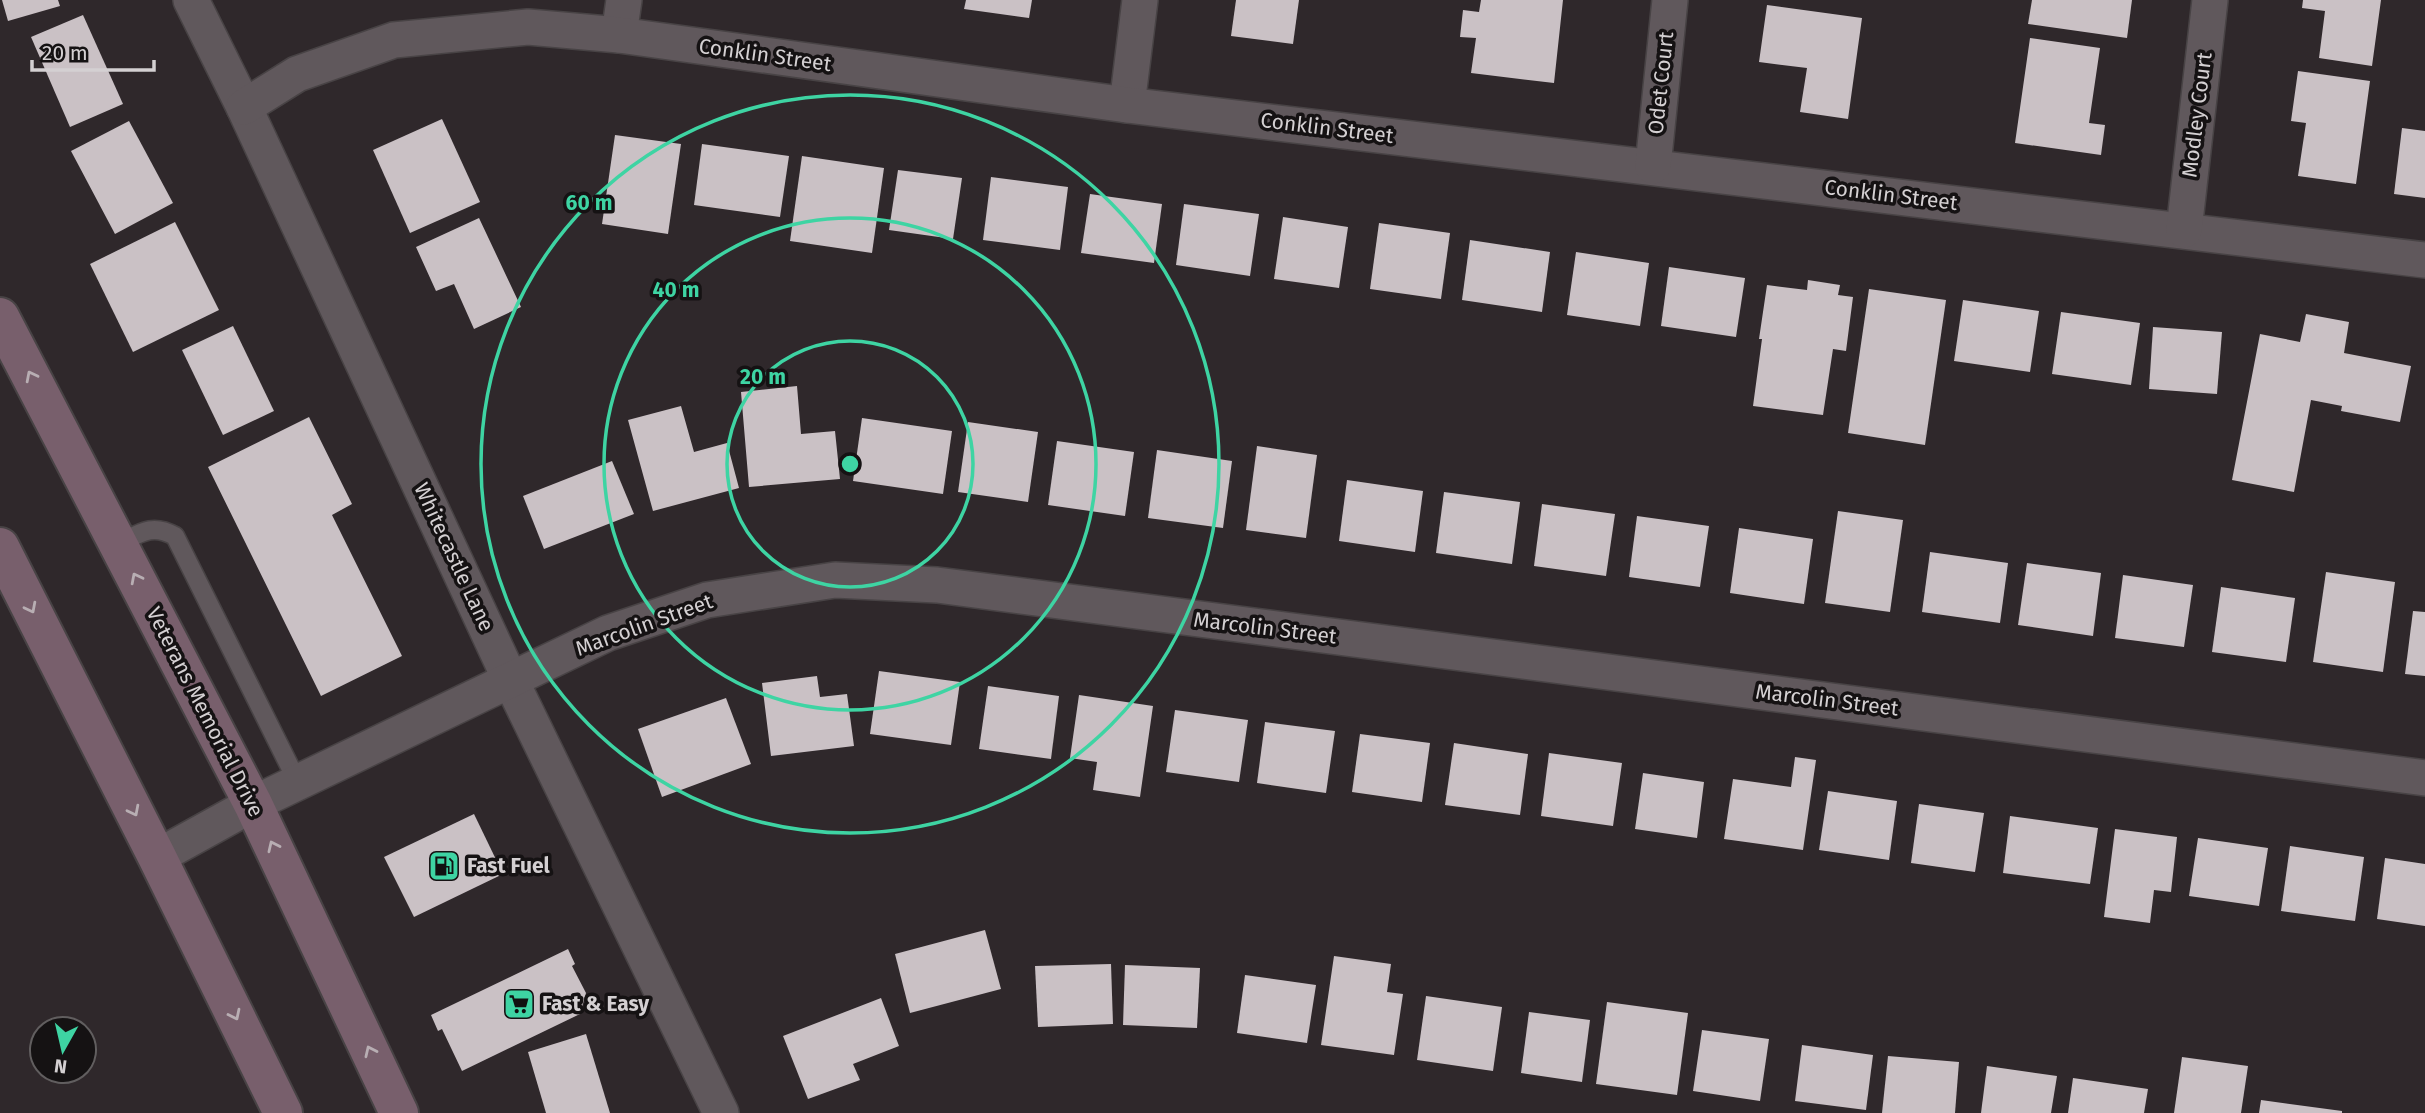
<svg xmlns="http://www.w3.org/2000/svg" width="2425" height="1113" font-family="'Fira Sans',sans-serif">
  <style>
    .building { fill: #cac1c5 }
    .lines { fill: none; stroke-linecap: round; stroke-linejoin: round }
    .service-casing { stroke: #484345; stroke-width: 21 }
    .minor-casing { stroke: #484345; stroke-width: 38 }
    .secondary-casing { stroke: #484345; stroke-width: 42 }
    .service { stroke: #60585c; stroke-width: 18 }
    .minor { stroke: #60585c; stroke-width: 35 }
    .secondary { stroke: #785f6c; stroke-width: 38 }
    .oneway { stroke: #b8aeb3 }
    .ring { fill: none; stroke: #3ed4a3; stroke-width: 3.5 }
    .labels { text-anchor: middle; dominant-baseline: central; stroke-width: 7; stroke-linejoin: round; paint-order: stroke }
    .street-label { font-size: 21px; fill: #d4d0d2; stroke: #151213 }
    .poi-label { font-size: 21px; font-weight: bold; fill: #d4d0d2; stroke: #151213; text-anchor: start }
    .centre { fill: #3ed4a3; stroke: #151213; stroke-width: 3.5 }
    .ring-label { font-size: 21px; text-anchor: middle; font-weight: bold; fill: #3ed4a3; stroke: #151213; stroke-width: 7; stroke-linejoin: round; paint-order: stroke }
  </style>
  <rect width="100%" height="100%" fill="#2f282b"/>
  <!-- building -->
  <g class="building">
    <path d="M 2,0 L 58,0 L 60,6 L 8,21 Z"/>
    <path d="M 966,0 L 1032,0 L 1029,18 L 964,9 Z"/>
    <path d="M 1236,0 L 1299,0 L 1293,44 L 1231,36 Z"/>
    <path d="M 1481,0 L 1563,0 L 1554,83 L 1471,73 L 1476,38 L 1460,37 L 1463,10 L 1479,12 Z"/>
    <path d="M 2032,0 L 2132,0 L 2127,38 L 2028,24 Z"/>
    <path d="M 2303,0 L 2381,0 L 2372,66 L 2319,58 L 2325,11 L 2302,8 Z"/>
    <path d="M 1767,5 L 1862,18 L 1848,119 L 1800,112 L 1807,68 L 1759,62 Z"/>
    <path d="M 83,15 L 123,104 L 70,127 L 31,37 Z"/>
    <path d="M 2030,38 L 2100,48 L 2089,123 L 2105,125 L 2101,155 L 2015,143 Z"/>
    <path d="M 2298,71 L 2370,81 L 2356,184 L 2298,176 L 2306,123 L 2291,121 Z"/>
    <path d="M 442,119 L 480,202 L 410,233 L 373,150 Z"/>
    <path d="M 129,121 L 173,203 L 115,234 L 71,151 Z"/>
    <path d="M 2402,128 L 2425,131 L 2425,198 L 2394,194 Z"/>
    <path d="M 615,135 L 681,144 L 668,234 L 602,224 Z"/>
    <path d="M 702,144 L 789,156 L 780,217 L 694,205 Z"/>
    <path d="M 802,156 L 884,168 L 872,253 L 790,241 Z"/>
    <path d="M 898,170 L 962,178 L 953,239 L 889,230 Z"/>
    <path d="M 991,177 L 1068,187 L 1060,250 L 983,240 Z"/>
    <path d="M 1090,194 L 1162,204 L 1154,263 L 1081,253 Z"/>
    <path d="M 1184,204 L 1259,214 L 1250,276 L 1176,265 Z"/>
    <path d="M 1283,217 L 1348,227 L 1339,288 L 1274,279 Z"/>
    <path d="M 479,218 L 521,307 L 474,329 L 454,284 L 436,291 L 416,247 Z"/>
    <path d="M 175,222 L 219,310 L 133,352 L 90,264 Z"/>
    <path d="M 1379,223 L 1450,233 L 1441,299 L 1370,289 Z"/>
    <path d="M 1470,240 L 1550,252 L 1542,312 L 1462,300 Z"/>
    <path d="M 1576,252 L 1649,263 L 1640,326 L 1567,315 Z"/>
    <path d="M 1669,267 L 1745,278 L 1736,337 L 1661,326 Z"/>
    <path d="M 1808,280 L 1840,285 L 1838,295 L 1853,297 L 1846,351 L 1833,349 L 1823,415 L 1753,406 L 1762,339 L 1759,339 L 1767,285 L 1807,290 Z"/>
    <path d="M 1869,289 L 1946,300 L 1925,445 L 1848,433 Z"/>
    <path d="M 1963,300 L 2039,311 L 2030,372 L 1954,361 Z"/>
    <path d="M 2061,312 L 2140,323 L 2131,385 L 2052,374 Z"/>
    <path d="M 2306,314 L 2349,322 L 2344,353 L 2411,366 L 2400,422 L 2341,411 L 2342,406 L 2311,400 L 2294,492 L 2232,480 L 2260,334 L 2300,342 Z"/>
    <path d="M 233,326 L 274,411 L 223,435 L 182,350 Z"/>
    <path d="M 2153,327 L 2222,332 L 2217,394 L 2149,389 Z"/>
    <path d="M 797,386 L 801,434 L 835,431 L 840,479 L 749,487 L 741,392 Z"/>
    <path d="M 681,406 L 694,452 L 727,443 L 739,488 L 653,511 L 628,420 Z"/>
    <path d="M 309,417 L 352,504 L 332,515 L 402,656 L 321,696 L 208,467 Z"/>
    <path d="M 862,418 L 952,431 L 943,494 L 853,481 Z"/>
    <path d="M 968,422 L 1038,432 L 1028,502 L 958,492 Z"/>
    <path d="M 1057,441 L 1134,452 L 1125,516 L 1048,505 Z"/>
    <path d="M 1257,446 L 1317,455 L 1306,538 L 1246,530 Z"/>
    <path d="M 1157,450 L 1232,461 L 1223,528 L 1148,518 Z"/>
    <path d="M 612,461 L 634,514 L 544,549 L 523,496 Z"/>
    <path d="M 1347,480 L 1423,491 L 1415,552 L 1339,541 Z"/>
    <path d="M 1444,492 L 1520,502 L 1512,564 L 1436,553 Z"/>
    <path d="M 1542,504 L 1615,514 L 1606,576 L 1534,566 Z"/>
    <path d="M 1838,511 L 1903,520 L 1890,612 L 1825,603 Z"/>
    <path d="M 1637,516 L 1709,526 L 1700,587 L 1629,577 Z"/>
    <path d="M 1739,528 L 1813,539 L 1804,604 L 1730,593 Z"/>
    <path d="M 1930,552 L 2008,563 L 2000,623 L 1922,612 Z"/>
    <path d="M 2027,563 L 2101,573 L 2093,636 L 2018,625 Z"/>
    <path d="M 2326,572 L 2395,582 L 2383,672 L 2313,662 Z"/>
    <path d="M 2123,575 L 2193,585 L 2184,647 L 2115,638 Z"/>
    <path d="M 2221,587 L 2295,598 L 2286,662 L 2212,652 Z"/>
    <path d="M 2413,611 L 2425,612 L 2425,676 L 2405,674 Z"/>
    <path d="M 879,671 L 960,682 L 951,745 L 870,734 Z"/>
    <path d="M 817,676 L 820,697 L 847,694 L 854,746 L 771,756 L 762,683 Z"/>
    <path d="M 988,686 L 1059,696 L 1051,759 L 979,749 Z"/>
    <path d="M 1079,695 L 1153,706 L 1140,797 L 1093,790 L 1097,762 L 1070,758 Z"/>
    <path d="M 726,698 L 751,764 L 662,797 L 638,729 Z"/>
    <path d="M 1175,710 L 1248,720 L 1239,782 L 1166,772 Z"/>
    <path d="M 1265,722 L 1335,731 L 1326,793 L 1257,783 Z"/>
    <path d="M 1360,734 L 1430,743 L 1422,802 L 1352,792 Z"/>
    <path d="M 1454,743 L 1528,754 L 1520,815 L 1445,805 Z"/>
    <path d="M 1549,753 L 1622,763 L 1613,826 L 1541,816 Z"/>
    <path d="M 1795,757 L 1816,760 L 1803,850 L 1724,839 L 1733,779 L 1791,787 Z"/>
    <path d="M 1643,773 L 1704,782 L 1697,838 L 1635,829 Z"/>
    <path d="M 1828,791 L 1897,801 L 1889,860 L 1819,850 Z"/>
    <path d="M 1919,804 L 1984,813 L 1975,872 L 1911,863 Z"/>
    <path d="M 474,814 L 503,874 L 414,917 L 384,857 Z"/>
    <path d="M 2010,816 L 2098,828 L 2090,884 L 2003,873 Z"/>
    <path d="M 2115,829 L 2177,837 L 2171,892 L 2154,890 L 2150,923 L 2104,917 Z"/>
    <path d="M 2198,838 L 2268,848 L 2259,906 L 2189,896 Z"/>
    <path d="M 2290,846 L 2364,857 L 2355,921 L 2281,911 Z"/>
    <path d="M 2385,858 L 2425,864 L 2425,926 L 2377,919 Z"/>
    <path d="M 985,930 L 1001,989 L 910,1013 L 895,954 Z"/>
    <path d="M 568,949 L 575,964 L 572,966 L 586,993 L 580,1014 L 462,1071 L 442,1029 L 438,1031 L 431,1015 Z"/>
    <path d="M 1334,956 L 1391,964 L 1387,992 L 1403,994 L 1394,1055 L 1321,1045 Z"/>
    <path d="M 1111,964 L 1113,1024 L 1038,1027 L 1035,966 Z"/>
    <path d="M 1125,965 L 1200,968 L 1197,1028 L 1123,1025 Z"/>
    <path d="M 1245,975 L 1316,985 L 1307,1043 L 1237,1033 Z"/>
    <path d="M 1426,996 L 1502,1007 L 1493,1071 L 1417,1060 Z"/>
    <path d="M 881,998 L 899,1046 L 853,1064 L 860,1080 L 808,1099 L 783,1036 Z"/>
    <path d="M 1607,1002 L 1688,1013 L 1677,1095 L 1596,1084 Z"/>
    <path d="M 1529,1012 L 1590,1020 L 1582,1082 L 1521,1073 Z"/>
    <path d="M 1702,1030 L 1769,1039 L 1760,1101 L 1693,1091 Z"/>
    <path d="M 586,1034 L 610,1113 L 546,1113 L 528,1052 Z"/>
    <path d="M 1802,1045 L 1873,1055 L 1866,1110 L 1795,1101 Z"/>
    <path d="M 1888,1056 L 1959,1062 L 1955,1113 L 1882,1113 Z"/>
    <path d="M 2182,1057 L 2248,1066 L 2241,1113 L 2174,1113 Z"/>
    <path d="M 1987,1066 L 2057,1076 L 2051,1113 L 1981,1113 Z"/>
    <path d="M 2073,1078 L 2148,1089 L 2144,1113 L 2068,1113 Z"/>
    <path d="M 2261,1100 L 2342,1111 L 2342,1113 L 2259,1113 Z"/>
  </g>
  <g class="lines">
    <!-- service casing -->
    <g class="service-casing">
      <path id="service" d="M 118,544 C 140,533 152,523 175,536 L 298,783"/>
    </g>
    <!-- minor casing -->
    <g class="minor-casing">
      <g id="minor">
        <path d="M 191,0 L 244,107 L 510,679 L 721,1113"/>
        <path d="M 619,35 L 624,0"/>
        <path d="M 1127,105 L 1140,0"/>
        <path d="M 244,107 L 297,74 L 394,40 L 528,27 L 619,35 L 1127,105 L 2425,260"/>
        <path d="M 1653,166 L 1670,0"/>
        <path d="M 2184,230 L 2210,0"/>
        <path d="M 157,857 L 253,804 L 608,633 L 707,600 L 835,580 L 937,585 L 2425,778"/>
      </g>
    </g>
    <!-- secondary casing -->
    <g class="secondary-casing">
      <g id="secondary">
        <path d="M 0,317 L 253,804 L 399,1113"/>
        <path d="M 0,547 L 157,857 L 283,1113"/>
      </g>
    </g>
    <!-- service -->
    <use href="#service" class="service"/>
    <!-- minor -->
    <use href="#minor" class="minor"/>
    <!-- secondary -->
    <use href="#secondary" class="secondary"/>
  </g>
  <!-- one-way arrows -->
  <defs><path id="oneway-chevron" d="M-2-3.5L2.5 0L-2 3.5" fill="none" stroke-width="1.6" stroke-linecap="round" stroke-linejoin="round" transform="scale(1.75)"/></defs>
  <g class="oneway">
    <use href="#oneway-chevron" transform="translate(31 376) rotate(-117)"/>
    <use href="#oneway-chevron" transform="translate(136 578) rotate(-117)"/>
    <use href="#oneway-chevron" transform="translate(31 608) rotate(63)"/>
    <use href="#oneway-chevron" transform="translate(134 811) rotate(63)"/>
    <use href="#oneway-chevron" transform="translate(273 846) rotate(-115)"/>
    <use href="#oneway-chevron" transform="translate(235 1015) rotate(64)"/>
    <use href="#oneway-chevron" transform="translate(370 1051) rotate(-115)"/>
  </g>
  <!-- distance rings -->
  <g class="ring">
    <circle cx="850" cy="464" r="123"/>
    <circle cx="850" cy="464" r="246"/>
    <circle cx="850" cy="464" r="369"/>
  </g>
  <!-- icons -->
  <defs>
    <g id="fuel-square" transform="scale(1.575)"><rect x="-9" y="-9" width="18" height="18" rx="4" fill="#3ed4a3" stroke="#151213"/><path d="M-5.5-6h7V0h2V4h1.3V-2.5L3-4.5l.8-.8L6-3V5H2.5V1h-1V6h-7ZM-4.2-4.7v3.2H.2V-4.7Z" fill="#111"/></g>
    <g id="supermarket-square" transform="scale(1.575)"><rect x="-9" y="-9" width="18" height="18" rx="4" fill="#3ed4a3" stroke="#151213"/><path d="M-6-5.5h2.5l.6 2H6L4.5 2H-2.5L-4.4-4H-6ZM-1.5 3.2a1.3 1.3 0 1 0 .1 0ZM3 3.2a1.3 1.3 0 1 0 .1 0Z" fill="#111"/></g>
  </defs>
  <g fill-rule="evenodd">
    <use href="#fuel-square" x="444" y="866"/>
    <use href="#supermarket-square" x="519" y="1004"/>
  </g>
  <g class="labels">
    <!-- street labels -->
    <g class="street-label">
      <text transform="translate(765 55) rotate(8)">Conklin Street</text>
      <text transform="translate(1661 83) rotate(-84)">Odet Court</text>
      <text transform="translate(2197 115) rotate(-83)">Modley Court</text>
      <text transform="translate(1327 128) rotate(7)">Conklin Street</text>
      <text transform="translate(1891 195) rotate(7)">Conklin Street</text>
      <text transform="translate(454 557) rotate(65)">Whitecastle Lane</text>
      <text transform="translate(644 625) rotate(-20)">Marcolin Street</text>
      <text transform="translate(1265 628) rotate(7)">Marcolin Street</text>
      <text transform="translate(1827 700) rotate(7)">Marcolin Street</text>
      <text transform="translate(205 712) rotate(63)">Veterans Memorial Drive</text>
    </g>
    <!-- poi labels -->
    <g class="poi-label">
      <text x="467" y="866">Fast Fuel</text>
      <text x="542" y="1004">Fast &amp; Easy</text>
    </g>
  </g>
  <circle cx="850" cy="464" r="10" class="centre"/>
  <g class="ring-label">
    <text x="589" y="210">60 m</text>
    <text x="676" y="297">40 m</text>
    <text x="763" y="384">20 m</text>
  </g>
  <!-- north arrow -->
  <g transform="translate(63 1050) rotate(188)"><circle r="33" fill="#151213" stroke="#615e5f" stroke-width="2"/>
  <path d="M0-5L12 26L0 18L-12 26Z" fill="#3ed4a3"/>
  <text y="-10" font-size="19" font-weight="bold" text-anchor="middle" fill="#d4d0d2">N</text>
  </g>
  <!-- scale -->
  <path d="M32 60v10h122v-10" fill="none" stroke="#d4d0d2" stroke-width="3.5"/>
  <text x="42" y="60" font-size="21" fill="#d4d0d2" stroke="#151213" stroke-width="5" paint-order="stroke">20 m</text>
</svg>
